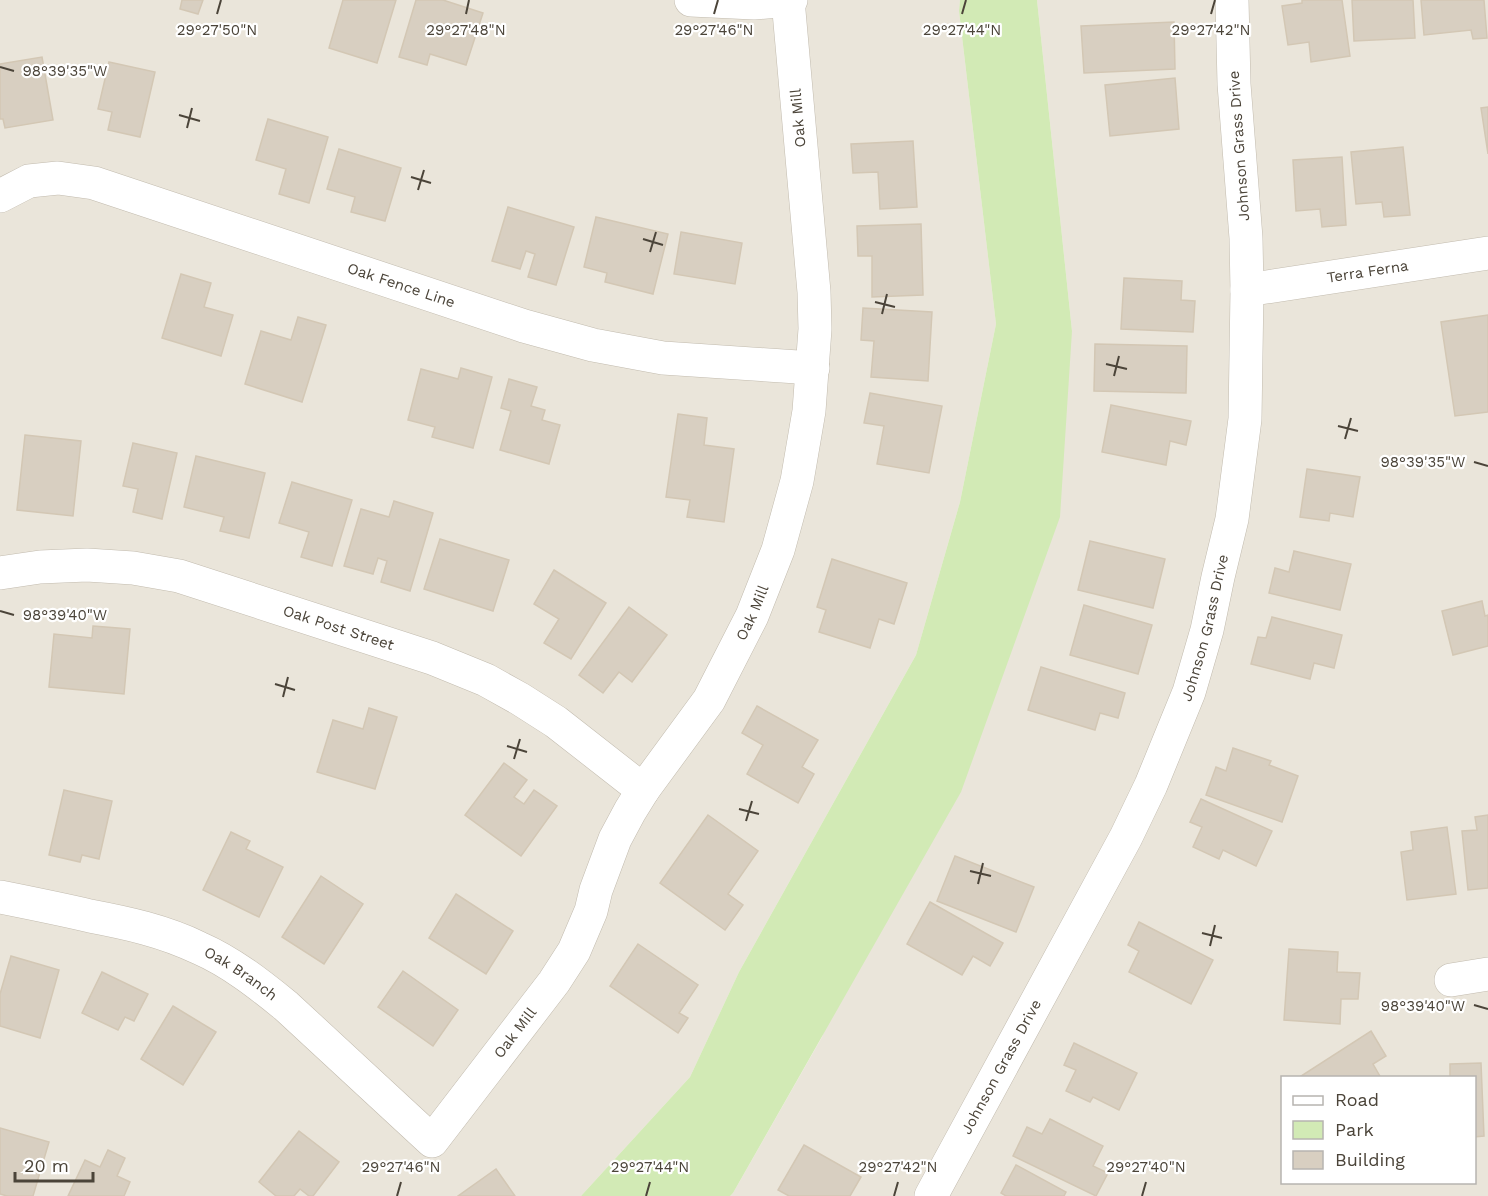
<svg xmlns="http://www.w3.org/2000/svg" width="1488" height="1196" font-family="'Work Sans',sans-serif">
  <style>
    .residential { fill: #eae5da; fill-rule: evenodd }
    .green { fill: #d2eab5 }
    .building { fill: #d8cfc1; stroke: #d3c7b4; stroke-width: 1.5 }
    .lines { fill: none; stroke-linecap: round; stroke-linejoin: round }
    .minor-casing { stroke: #c2bbae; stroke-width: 34 }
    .minor { stroke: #fff; stroke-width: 33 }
    .ticks { fill: none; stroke: #4b4439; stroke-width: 2 }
    .labels { text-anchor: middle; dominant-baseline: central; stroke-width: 4.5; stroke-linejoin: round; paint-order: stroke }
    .street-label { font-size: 15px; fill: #4b4439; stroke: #fff }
    .ticks-label { font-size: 15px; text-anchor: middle; fill: #4b4439; stroke: #fff; stroke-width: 4.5; stroke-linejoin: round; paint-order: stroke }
  </style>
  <rect width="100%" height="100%" fill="#f6f3ec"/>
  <!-- residential -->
  <g class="residential">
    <path d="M 0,0 L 960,0 L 959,11 L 996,324 L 960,502 L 916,655 L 739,972 L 690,1077 L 581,1196 L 0,1196 Z"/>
    <path d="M 1037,0 L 1488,0 L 1488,1196 L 730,1196 L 733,1193 L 822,1037 L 1072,331 ZM 1282,1078 L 1474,1078 L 1474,1182 L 1282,1182 Z"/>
  </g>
  <!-- green -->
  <path class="green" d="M 960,0 L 1037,0 L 1072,331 L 1060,517 L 961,792 L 733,1193 L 730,1196 L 581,1196 L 690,1077 L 739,972 L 916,655 L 960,502 L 996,324 L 959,11 Z"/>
  <!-- building -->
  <g class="building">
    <path d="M 182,0 L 203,0 L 198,14 L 180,9 Z"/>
    <path d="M 343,0 L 396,0 L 377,63 L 329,48 Z"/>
    <path d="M 416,0 L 443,0 L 483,13 L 466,65 L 430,54 L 427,65 L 399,57 Z"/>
    <path d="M 1302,0 L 1342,0 L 1350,56 L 1311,62 L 1309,42 L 1288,45 L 1282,6 L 1302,3 Z"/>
    <path d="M 1352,0 L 1413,0 L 1415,38 L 1354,41 Z"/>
    <path d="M 1421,0 L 1484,0 L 1487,38 L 1473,39 L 1471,30 L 1424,35 Z"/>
    <path d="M 1174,22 L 1175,69 L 1084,73 L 1081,26 Z"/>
    <path d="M 42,57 L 53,120 L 5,128 L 3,119 L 0,119 L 0,64 Z"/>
    <path d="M 109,62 L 155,72 L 140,137 L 108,130 L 112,112 L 98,109 Z"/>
    <path d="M 1175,78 L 1179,129 L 1110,136 L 1105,85 Z"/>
    <path d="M 1488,107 L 1488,154 L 1481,108 Z"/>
    <path d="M 268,119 L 328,137 L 309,203 L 279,194 L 286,169 L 256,160 Z"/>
    <path d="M 913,141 L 917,207 L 880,209 L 878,172 L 853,173 L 851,144 Z"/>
    <path d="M 1403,147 L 1410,215 L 1384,217 L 1382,202 L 1356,204 L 1351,152 Z"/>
    <path d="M 339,149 L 401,168 L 385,221 L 351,212 L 355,197 L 327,189 Z"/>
    <path d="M 1342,157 L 1346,225 L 1322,227 L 1320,209 L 1296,211 L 1293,160 Z"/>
    <path d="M 508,207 L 574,227 L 556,285 L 528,277 L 535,254 L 526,251 L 520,269 L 492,261 Z"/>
    <path d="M 596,217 L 668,234 L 653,294 L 605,282 L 607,273 L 584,267 Z"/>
    <path d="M 921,224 L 923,295 L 872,297 L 872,256 L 858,256 L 857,226 Z"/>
    <path d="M 681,232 L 742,243 L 735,284 L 674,274 Z"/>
    <path d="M 181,274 L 211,283 L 204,307 L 233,315 L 221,356 L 162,338 Z"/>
    <path d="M 1124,278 L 1182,281 L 1181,300 L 1195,301 L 1193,332 L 1121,329 Z"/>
    <path d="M 863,308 L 932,312 L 928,381 L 871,377 L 874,341 L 861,340 Z"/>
    <path d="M 1488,315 L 1488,412 L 1455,416 L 1441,322 Z"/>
    <path d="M 298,317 L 326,325 L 302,402 L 245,384 L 261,331 L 291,340 Z"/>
    <path d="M 1095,344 L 1187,346 L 1186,393 L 1094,391 Z"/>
    <path d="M 461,368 L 492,377 L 473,448 L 432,437 L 435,427 L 408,420 L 421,369 L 458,379 Z"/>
    <path d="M 509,379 L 537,387 L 531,406 L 545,410 L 542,420 L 560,425 L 549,464 L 500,450 L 511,411 L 501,408 Z"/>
    <path d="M 870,393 L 942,406 L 929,473 L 877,464 L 884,426 L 864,423 Z"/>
    <path d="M 1111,405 L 1191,421 L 1186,445 L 1170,441 L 1166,465 L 1102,452 Z"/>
    <path d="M 678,414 L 707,418 L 704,445 L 734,449 L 724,522 L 687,517 L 690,500 L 666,497 Z"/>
    <path d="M 25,435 L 81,441 L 73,516 L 17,510 Z"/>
    <path d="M 133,443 L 177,453 L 162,519 L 133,512 L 138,489 L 123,486 Z"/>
    <path d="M 196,456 L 265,473 L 249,538 L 220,531 L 224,517 L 184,507 Z"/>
    <path d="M 1307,469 L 1360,477 L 1353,517 L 1330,513 L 1329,521 L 1300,517 Z"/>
    <path d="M 292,482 L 352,500 L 332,566 L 301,557 L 309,532 L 279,523 Z"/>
    <path d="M 394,501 L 433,513 L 410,591 L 381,582 L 387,561 L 378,558 L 373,574 L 344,566 L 361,509 L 389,517 Z"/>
    <path d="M 440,539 L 509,560 L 493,611 L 424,589 Z"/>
    <path d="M 1090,541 L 1165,559 L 1153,608 L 1078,590 Z"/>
    <path d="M 1294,551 L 1351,564 L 1340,610 L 1269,593 L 1275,568 L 1289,572 Z"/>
    <path d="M 832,559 L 907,583 L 894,624 L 879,619 L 870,648 L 819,632 L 826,610 L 817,607 Z"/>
    <path d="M 554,570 L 606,603 L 571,659 L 544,643 L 559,619 L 534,604 Z"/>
    <path d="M 1482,601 L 1485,616 L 1488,615 L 1488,646 L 1453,655 L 1442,611 Z"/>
    <path d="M 1084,605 L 1152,625 L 1138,674 L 1070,655 Z"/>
    <path d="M 629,607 L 667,635 L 632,682 L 619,672 L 603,693 L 579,675 Z"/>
    <path d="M 1272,617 L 1342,635 L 1334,668 L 1314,663 L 1310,679 L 1251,664 L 1258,637 L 1266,638 Z"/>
    <path d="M 93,626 L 130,629 L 124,694 L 49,687 L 54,634 L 92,638 Z"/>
    <path d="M 1041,667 L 1125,693 L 1118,718 L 1100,713 L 1095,730 L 1028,710 Z"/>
    <path d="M 757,706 L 818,740 L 802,767 L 814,774 L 798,803 L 747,774 L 763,745 L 742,733 Z"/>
    <path d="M 369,708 L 397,717 L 375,789 L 317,772 L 333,720 L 363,729 Z"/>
    <path d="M 1233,748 L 1271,761 L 1269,765 L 1298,776 L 1282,822 L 1206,795 L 1216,767 L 1226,771 Z"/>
    <path d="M 504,763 L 527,780 L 514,797 L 524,804 L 534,790 L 557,806 L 521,856 L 465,815 Z"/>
    <path d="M 64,790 L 112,801 L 99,859 L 82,855 L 80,862 L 49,855 Z"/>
    <path d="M 1201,799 L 1272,831 L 1256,866 L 1223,850 L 1219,859 L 1193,847 L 1202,827 L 1190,822 Z"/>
    <path d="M 708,815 L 758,851 L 728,894 L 743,905 L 725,930 L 660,883 Z"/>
    <path d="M 1488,815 L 1488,888 L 1468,890 L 1462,831 L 1477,830 L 1475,817 Z"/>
    <path d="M 1447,827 L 1456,894 L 1407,900 L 1401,852 L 1413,850 L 1411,832 Z"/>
    <path d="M 231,832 L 250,841 L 246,849 L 283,867 L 259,917 L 203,890 Z"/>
    <path d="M 955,856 L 1034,887 L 1016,932 L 937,901 Z"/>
    <path d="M 321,876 L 363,904 L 324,964 L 282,937 Z"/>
    <path d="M 456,894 L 513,931 L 486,974 L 429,938 Z"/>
    <path d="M 930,902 L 1003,943 L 990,966 L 973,956 L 962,975 L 907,944 Z"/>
    <path d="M 1139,922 L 1213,960 L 1191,1004 L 1129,972 L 1139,951 L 1128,945 Z"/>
    <path d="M 638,944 L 698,985 L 679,1013 L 688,1018 L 678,1033 L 610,986 Z"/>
    <path d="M 1289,949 L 1338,952 L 1337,972 L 1360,973 L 1358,999 L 1341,999 L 1340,1024 L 1284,1020 Z"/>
    <path d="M 11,956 L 59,970 L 40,1038 L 0,1026 L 0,994 Z"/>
    <path d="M 403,971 L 458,1010 L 433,1046 L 378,1007 Z"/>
    <path d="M 102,972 L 148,994 L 134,1021 L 125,1017 L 118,1030 L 82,1013 Z"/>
    <path d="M 173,1006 L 216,1032 L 183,1085 L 141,1059 Z"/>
    <path d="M 1371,1031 L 1386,1056 L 1373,1064 L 1381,1078 L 1298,1078 Z"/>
    <path d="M 1074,1043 L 1137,1073 L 1119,1110 L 1093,1097 L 1090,1102 L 1066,1091 L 1076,1070 L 1064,1065 Z"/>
    <path d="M 1481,1063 L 1484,1136 L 1474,1137 L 1474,1078 L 1450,1078 L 1450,1064 Z"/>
    <path d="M 1050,1119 L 1103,1146 L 1093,1166 L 1108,1173 L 1096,1196 L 1013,1156 L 1027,1127 L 1042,1134 Z"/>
    <path d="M 0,1128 L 49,1142 L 33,1196 L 7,1196 L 0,1194 Z"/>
    <path d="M 299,1131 L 339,1162 L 313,1196 L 309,1196 L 300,1189 L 294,1196 L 276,1196 L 259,1182 Z"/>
    <path d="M 804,1145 L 861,1177 L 850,1196 L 789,1196 L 778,1190 Z"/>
    <path d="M 108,1150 L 125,1158 L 117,1176 L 130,1182 L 124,1196 L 68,1196 L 85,1160 L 100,1167 Z"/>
    <path d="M 1016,1165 L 1066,1192 L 1064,1196 L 1006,1196 L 1001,1193 Z"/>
    <path d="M 496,1169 L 515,1196 L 458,1196 Z"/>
  </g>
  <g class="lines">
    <!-- minor casing -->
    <g class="minor-casing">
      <g id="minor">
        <path d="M 691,0 L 754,3 L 791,0"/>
        <path id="s1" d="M 0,196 L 29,181 L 58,178 L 94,183 L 524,326 L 593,345 L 663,358 L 813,368"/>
        <path id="s2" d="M 1247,290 L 1488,253"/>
        <path id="s3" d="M 0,573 L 40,567 L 87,565 L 133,568 L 179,576 L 432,658 L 486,680 L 520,699 L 556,722 L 643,790"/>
        <path id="s4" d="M 0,897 C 30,903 60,909 90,916 C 127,923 164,931 199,948 C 231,962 259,984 286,1006 L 432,1141 L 554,982 L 574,951 L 591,911 L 596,890 L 615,839 L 630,811 L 643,790 L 709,700 L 752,616 L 778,550 L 797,481 L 809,411 L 815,329 L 814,292 L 788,0"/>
        <path d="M 1451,980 L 1488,974"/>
        <path id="s5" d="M 931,1196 L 1126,837 L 1151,785 L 1189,692 L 1207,630 L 1218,577 L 1232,519 L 1245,419 L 1247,290 L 1246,238 L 1234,84 L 1232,0"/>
      </g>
    </g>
    <!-- minor -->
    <use href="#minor" class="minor"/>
  </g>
  <!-- ticks -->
  <path class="ticks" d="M 217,14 L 221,0M 466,14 L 469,0M 714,14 L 718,0M 962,14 L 966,0M 1211,14 L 1215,0M 0,67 L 14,71M 179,115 L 200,121M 187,128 L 192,108M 411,177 L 431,183M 418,190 L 424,170M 643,239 L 663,245M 650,252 L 656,232M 875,302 L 895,307M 882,314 L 887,294M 1106,364 L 1127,369M 1114,376 L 1119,356M 1338,426 L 1358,431M 1345,439 L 1351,418M 1474,462 L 1488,466M 0,611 L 14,615M 275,684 L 295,690M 283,697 L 288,677M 507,746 L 527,752M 514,759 L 520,739M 739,809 L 759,814M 746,821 L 752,801M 970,871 L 991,876M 978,884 L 983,863M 1202,933 L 1222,938M 1210,946 L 1215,925M 1474,1005 L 1488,1009M 397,1196 L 401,1182M 646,1196 L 650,1182M 894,1196 L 898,1182M 1142,1196 L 1146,1182"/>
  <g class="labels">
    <!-- street labels -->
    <g class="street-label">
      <text transform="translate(798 118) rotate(-95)">Oak Mill</text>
      <text transform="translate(1239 146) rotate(-94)">Johnson Grass Drive</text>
      <text stroke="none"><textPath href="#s2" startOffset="122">Terra Ferna</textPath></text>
      <text stroke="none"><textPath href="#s1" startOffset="422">Oak Fence Line</textPath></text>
      <text stroke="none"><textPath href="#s4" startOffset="1132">Oak Mill</textPath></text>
      <text stroke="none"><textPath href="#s3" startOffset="348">Oak Post Street</textPath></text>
      <text stroke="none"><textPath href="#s5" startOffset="633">Johnson Grass Drive</textPath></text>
      <text stroke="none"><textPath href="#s4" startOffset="255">Oak Branch</textPath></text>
      <text stroke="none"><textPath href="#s4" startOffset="646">Oak Mill</textPath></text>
      <text stroke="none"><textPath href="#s5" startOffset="147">Johnson Grass Drive</textPath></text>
    </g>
  </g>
  <g class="ticks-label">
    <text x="217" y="35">29°27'50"N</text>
    <text x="466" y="35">29°27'48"N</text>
    <text x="714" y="35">29°27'46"N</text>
    <text x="962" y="35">29°27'44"N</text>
    <text x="1211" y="35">29°27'42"N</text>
    <text x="65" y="76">98°39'35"W</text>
    <text x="1423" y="467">98°39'35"W</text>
    <text x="65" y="620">98°39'40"W</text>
    <text x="1423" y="1011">98°39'40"W</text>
    <text x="401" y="1172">29°27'46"N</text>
    <text x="650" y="1172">29°27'44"N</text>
    <text x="898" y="1172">29°27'42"N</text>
    <text x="1146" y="1172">29°27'40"N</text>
  </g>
  <!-- legend -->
  <rect x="1281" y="1076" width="195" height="108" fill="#ffffff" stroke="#b7b4b0" stroke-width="1.5"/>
  <rect x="1293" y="1096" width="30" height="9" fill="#ffffff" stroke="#b7b4b0" stroke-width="1.5"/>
  <text x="1335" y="1106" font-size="18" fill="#4b4439">Road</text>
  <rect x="1293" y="1121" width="30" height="18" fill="#d2eab5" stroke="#b7b4b0" stroke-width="1.5"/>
  <text x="1335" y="1136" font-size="18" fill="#4b4439">Park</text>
  <rect x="1293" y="1151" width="30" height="18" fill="#d8cfc1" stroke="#b7b4b0" stroke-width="1.5"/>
  <text x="1335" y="1166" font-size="18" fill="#4b4439">Building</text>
  <!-- scale -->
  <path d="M15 1172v9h78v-9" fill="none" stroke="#4b4439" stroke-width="3"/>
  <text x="24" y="1172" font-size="18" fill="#4b4439" stroke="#ffffff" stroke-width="4.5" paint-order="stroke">20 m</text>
</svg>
